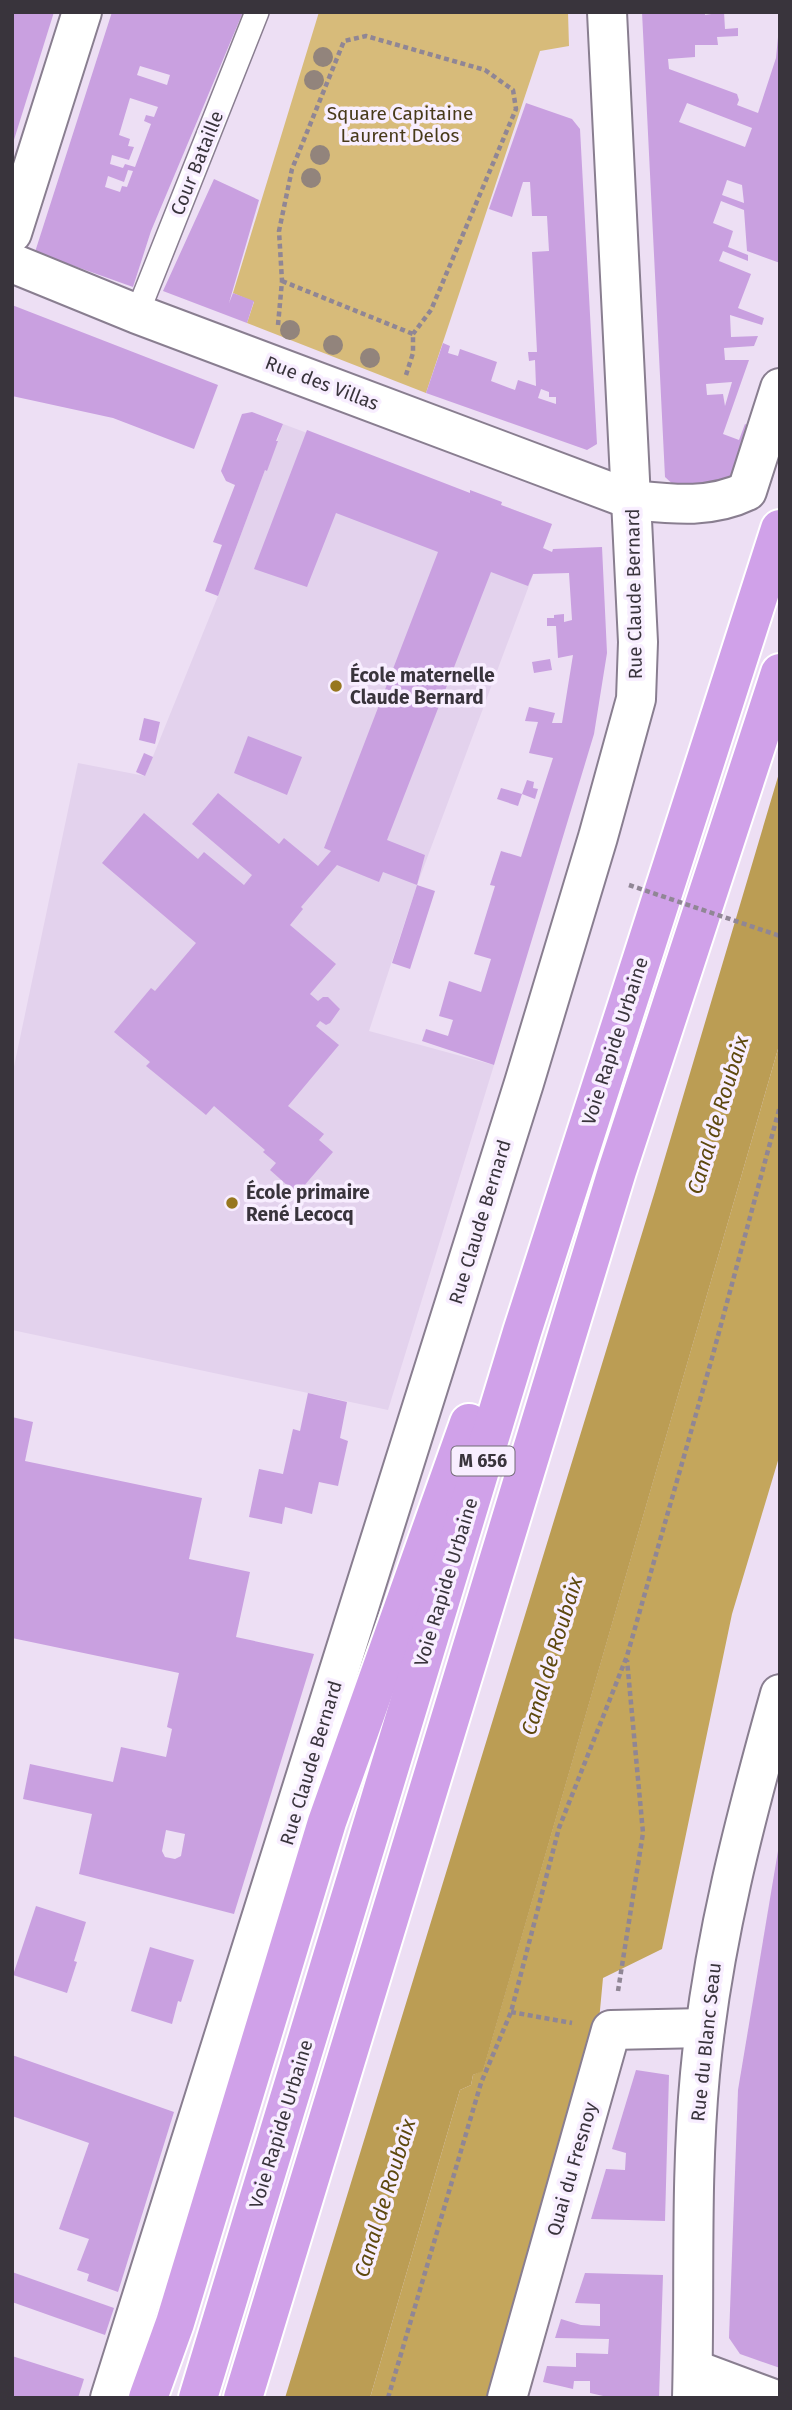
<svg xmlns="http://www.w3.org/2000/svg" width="792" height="2410" font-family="'Fira Sans',sans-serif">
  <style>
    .built { fill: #e3d2ed }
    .green { fill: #d7bb7a }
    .forest { fill: #c4a65c }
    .water { fill: #bb9d54 }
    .building { fill: #c9a0e0; fill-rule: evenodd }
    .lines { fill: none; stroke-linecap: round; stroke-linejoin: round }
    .lane-casing { stroke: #897e90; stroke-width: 26 }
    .street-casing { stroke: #897e90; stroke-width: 42 }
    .secondary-casing { stroke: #897e90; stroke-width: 42 }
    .highway-casing { stroke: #fff; stroke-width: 42 }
    .path { stroke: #908695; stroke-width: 4.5; stroke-dasharray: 5 3.5; stroke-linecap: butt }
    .lane { stroke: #fff; stroke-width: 23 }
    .street { stroke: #fff; stroke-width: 38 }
    .secondary { stroke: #fff; stroke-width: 38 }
    .highway { stroke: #d0a1e9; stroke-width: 38 }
    .path-bridge { stroke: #908695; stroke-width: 4.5; stroke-dasharray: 5 3.5; stroke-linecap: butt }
    .tree { fill: #92847c }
    .poi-dot { fill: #97771f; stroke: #f8eeff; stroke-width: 2.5 }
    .labels { text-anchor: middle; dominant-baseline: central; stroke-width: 7; stroke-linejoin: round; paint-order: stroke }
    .shield { fill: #f8eeff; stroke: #726c76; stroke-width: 2 }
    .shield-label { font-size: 18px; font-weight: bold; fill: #39343c }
    .park-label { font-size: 19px; fill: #483a1a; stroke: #f8eeff }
    .street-label { font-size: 19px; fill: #39343c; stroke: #f8eeff }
    .poi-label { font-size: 19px; font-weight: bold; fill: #39343c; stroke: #f8eeff; text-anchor: start }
    .water-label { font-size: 21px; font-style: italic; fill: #5d480e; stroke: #f8eeff }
  </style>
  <rect width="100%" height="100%" fill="#eddff4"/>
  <!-- built -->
  <path class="built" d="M 283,424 L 552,524 L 417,885 L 369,1031 L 494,1065 L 388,1410 L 12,1330 L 12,1076 L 78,763 L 145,776 L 218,596 L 265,470 L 267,470 Z"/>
  <!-- green -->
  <path class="green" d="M 319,12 L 568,12 L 569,46 L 540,51 L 426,393 L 247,323 L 254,302 L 233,293 Z"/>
  <!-- forest -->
  <path class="forest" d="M 780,1042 L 780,1454 L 732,1614 L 662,1949 L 603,1978 L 597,2042 L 494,2398 L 370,2398 L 460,2090 L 471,2085 L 473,2075 L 483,2070 Z"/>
  <!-- water -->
  <path class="water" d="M 780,770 L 780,1042 L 483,2071 L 473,2075 L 471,2085 L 460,2090 L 370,2398 L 285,2398 L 655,1191 Z"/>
  <!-- building -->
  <g class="building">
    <path d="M 12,12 L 54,12 L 13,143 L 12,142 Z"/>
    <path d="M 112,12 L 243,12 L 151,231 L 133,287 L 35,252 ZM 140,66 L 170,75 L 167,85 L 137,75 ZM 130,98 L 158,107 L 154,117 L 146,115 L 144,121 L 151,124 L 135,167 L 125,164 L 123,168 L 110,164 L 112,155 L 129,160 L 134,147 L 128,146 L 130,139 L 119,135 ZM 128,170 L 133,171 L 127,187 L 122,186 L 120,192 L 105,187 L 108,176 L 124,182 Z"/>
    <path d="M 642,12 L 705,12 L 705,15 L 724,12 L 725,29 L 738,28 L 738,36 L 717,37 L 718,45 L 695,45 L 695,57 L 668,59 L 669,69 L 737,94 L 739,100 L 737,105 L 758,113 L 776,58 L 778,37 L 780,37 L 780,263 L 747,251 L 744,210 L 721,201 L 713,223 L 733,231 L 728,247 L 748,255 L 748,261 L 723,251 L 719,261 L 751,274 L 738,308 L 764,318 L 762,325 L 730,315 L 731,337 L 758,336 L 754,346 L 724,348 L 725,360 L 749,360 L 723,434 L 739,440 L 745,424 L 757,429 L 737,486 L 678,489 L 665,477 ZM 687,103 L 752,128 L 745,147 L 679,122 ZM 727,180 L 742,185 L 744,203 L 722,195 ZM 732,382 L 725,406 L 723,394 L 707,395 L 706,384 Z"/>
    <path d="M 526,103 L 572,119 L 580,129 L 597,444 L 587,450 L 426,393 L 443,343 L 450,346 L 448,353 L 458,356 L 460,349 L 497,362 L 491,381 L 515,390 L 518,380 L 536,386 L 535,360 L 529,361 L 528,352 L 537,352 L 532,252 L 549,251 L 547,216 L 532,216 L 530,182 L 523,182 L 512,217 L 489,209 ZM 541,389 L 549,392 L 549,397 L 556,397 L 556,404 L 538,398 Z"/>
    <path d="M 214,179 L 259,200 L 229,303 L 233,293 L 254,301 L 247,323 L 163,291 Z"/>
    <path d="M 12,305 L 218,385 L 194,449 L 113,418 L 12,396 Z"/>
    <path d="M 252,412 L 283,424 L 276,441 L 278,441 L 267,471 L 265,470 L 218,596 L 205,591 L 222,545 L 213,542 L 235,485 L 226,481 L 221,471 L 242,414 Z"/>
    <path d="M 307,430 L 470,493 L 470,490 L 502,502 L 501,505 L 552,524 L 543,548 L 552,552 L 553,549 L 602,547 L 607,653 L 594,734 L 494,1065 L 422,1041 L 426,1029 L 448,1036 L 453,1020 L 439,1016 L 449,981 L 481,992 L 491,959 L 474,954 L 495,886 L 490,885 L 501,851 L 521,857 L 553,758 L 529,753 L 538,722 L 525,721 L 529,707 L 555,713 L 552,723 L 562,723 L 573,655 L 558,658 L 556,626 L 547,626 L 547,618 L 554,618 L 554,615 L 564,614 L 564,622 L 572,620 L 569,573 L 533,574 L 528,586 L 491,572 L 387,840 L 425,855 L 417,885 L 435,891 L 410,969 L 392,963 L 417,885 L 383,872 L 379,882 L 337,865 L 301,907 L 303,909 L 290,925 L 336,964 L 310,994 L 318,1001 L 323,997 L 328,997 L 340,1009 L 330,1023 L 326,1025 L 320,1021 L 316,1026 L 339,1045 L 288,1106 L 324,1134 L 319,1140 L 333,1152 L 297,1194 L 270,1170 L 276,1163 L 263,1152 L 265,1150 L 214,1106 L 206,1115 L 146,1066 L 150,1062 L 114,1032 L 151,988 L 155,991 L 196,943 L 102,863 L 144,813 L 198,859 L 204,852 L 244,885 L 252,875 L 192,824 L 218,793 L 279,844 L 284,838 L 318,866 L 331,851 L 324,848 L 438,552 L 336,513 L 307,587 L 254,569 Z"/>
    <path d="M 550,659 L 552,670 L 534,673 L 532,662 Z"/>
    <path d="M 144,718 L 160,722 L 155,744 L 139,740 Z"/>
    <path d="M 248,736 L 302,757 L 287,795 L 234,773 Z"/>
    <path d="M 144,753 L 153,757 L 145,776 L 136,772 Z"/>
    <path d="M 527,780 L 534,782 L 533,788 L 538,789 L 535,799 L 522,794 Z"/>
    <path d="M 501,788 L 522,794 L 518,806 L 497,799 Z"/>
    <path d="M 308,1393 L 347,1402 L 340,1438 L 348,1441 L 338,1486 L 319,1482 L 312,1514 L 285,1507 L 282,1524 L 249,1517 L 259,1469 L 283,1474 L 293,1429 L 300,1431 Z"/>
    <path d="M 12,1417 L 33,1422 L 25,1461 L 202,1498 L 189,1559 L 250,1572 L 236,1637 L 314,1654 L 234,1914 L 79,1874 L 92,1814 L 23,1799 L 30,1764 L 113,1782 L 121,1747 L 166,1757 L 172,1729 L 167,1727 L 179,1673 L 12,1638 ZM 166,1830 L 185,1834 L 181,1856 L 175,1859 L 165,1857 L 162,1851 Z"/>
    <path d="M 779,1845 L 780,1845 L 780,2368 L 740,2354 L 729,2338 L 738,2090 Z"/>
    <path d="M 36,1906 L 86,1922 L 74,1961 L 77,1962 L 67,1993 L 13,1975 Z"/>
    <path d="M 150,1947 L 194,1960 L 181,2002 L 178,2001 L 172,2024 L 131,2011 Z"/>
    <path d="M 12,2055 L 174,2112 L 118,2292 L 87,2281 L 89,2274 L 77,2270 L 89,2239 L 59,2229 L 89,2143 L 12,2116 Z"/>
    <path d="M 636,2070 L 669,2075 L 665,2221 L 591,2219 L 606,2169 L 625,2170 L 626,2153 L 612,2149 Z"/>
    <path d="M 12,2272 L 114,2308 L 105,2335 L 12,2302 Z"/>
    <path d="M 585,2273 L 663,2275 L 659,2398 L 612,2398 L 590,2393 L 590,2381 L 574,2381 L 573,2389 L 543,2382 L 547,2366 L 576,2367 L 576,2353 L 608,2354 L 609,2339 L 555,2338 L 561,2319 L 581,2325 L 600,2326 L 600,2304 L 575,2303 Z"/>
    <path d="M 12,2356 L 84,2379 L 78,2398 L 12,2398 Z"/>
  </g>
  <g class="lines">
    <!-- lane casing -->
    <g class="lane-casing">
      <path id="lane" d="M 137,314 L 257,12"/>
    </g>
    <!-- street casing -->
    <g class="street-casing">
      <g id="street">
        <path d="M 12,233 L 82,12"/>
        <path d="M 12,263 L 137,314 L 632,500 C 672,504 710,509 747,491 L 780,388"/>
        <path d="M 693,2369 L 771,2398"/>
        <path d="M 110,2398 L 524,1083 L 598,837 L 636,699 L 638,642 L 607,12"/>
        <path d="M 507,2398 L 611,2030 L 705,2028"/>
      </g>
    </g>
    <!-- secondary casing -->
    <g class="secondary-casing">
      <path id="secondary" d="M 692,2398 C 695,2290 690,2181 700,2074 C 712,1944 745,1819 780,1694"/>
    </g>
    <!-- highway casing -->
    <g class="highway-casing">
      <g id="highway">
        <path d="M 148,2398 L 175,2323 L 327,1822 L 469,1423"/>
        <path d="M 198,2398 L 522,1332 L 780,529"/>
        <path d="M 243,2398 L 617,1171 L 780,673"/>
      </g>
    </g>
    <!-- path -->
    <g class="path">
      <path d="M 282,281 L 413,334 L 413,353 L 406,375"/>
      <path d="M 278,325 L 282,281 L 279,231 L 292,169 L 344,41 L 366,36 L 485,70 L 513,90 L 516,109 L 431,310 L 413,334"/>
      <path d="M 618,1991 L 643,1833 L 627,1660"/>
      <path d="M 511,2012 L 572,2023"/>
      <path d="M 388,2398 L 481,2083 L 511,2012 L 559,1828 L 627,1656 L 712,1358 L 780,1106"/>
    </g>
    <!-- lane -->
    <use href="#lane" class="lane"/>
    <!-- street -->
    <use href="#street" class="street"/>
    <!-- secondary -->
    <use href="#secondary" class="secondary"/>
    <!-- highway -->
    <use href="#highway" class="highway"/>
    <!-- path-bridge -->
    <path class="path-bridge" d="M 629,885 L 780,936"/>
  </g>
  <!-- trees -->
  <g class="tree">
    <circle cx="323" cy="57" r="10"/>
    <circle cx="314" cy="80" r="10"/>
    <circle cx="320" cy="155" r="10"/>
    <circle cx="311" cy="178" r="10"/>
    <circle cx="290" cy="330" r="10"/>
    <circle cx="333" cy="345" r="10"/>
    <circle cx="370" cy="358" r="10"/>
  </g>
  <!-- markers -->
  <g class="poi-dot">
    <circle cx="336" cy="686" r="7"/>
    <circle cx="232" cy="1203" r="7"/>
  </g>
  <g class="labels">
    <!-- shield labels -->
    <rect class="shield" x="451.5" y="1446.5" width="63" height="29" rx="5"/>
    <g class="shield-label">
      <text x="483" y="1461">M 656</text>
    </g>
    <!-- park labels -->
    <g class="park-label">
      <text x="400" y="113">Square Capitaine<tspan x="400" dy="22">Laurent Delos</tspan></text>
    </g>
    <!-- street labels -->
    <g class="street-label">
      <text transform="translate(197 163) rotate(-68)">Cour Bataille</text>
      <text transform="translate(322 383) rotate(21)">Rue des Villas</text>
      <text transform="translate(634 594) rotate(-91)">Rue Claude Bernard</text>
      <text transform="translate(615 1041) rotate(-72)">Voie Rapide Urbaine</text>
      <text transform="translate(480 1222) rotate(-73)">Rue Claude Bernard</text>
      <text transform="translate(446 1582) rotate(-73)">Voie Rapide Urbaine</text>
      <text transform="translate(311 1763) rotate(-73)">Rue Claude Bernard</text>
      <text transform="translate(706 2042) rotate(-84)">Rue du Blanc Seau</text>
      <text transform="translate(281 2124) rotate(-73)">Voie Rapide Urbaine</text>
      <text transform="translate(572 2169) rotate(-74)">Quai du Fresnoy</text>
    </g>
    <!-- poi labels -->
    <g class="poi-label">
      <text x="350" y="675">École maternelle<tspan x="350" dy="22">Claude Bernard</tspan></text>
      <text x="246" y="1192">École primaire<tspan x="246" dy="22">René Lecocq</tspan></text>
    </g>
    <!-- water labels -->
    <g class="water-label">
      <text transform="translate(718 1115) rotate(-73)">Canal de Roubaix</text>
      <text transform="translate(552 1656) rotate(-73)">Canal de Roubaix</text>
      <text transform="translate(385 2198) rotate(-73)">Canal de Roubaix</text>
    </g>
  </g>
  <!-- border -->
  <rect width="792" height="2410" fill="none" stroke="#39343c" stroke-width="28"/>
</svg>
